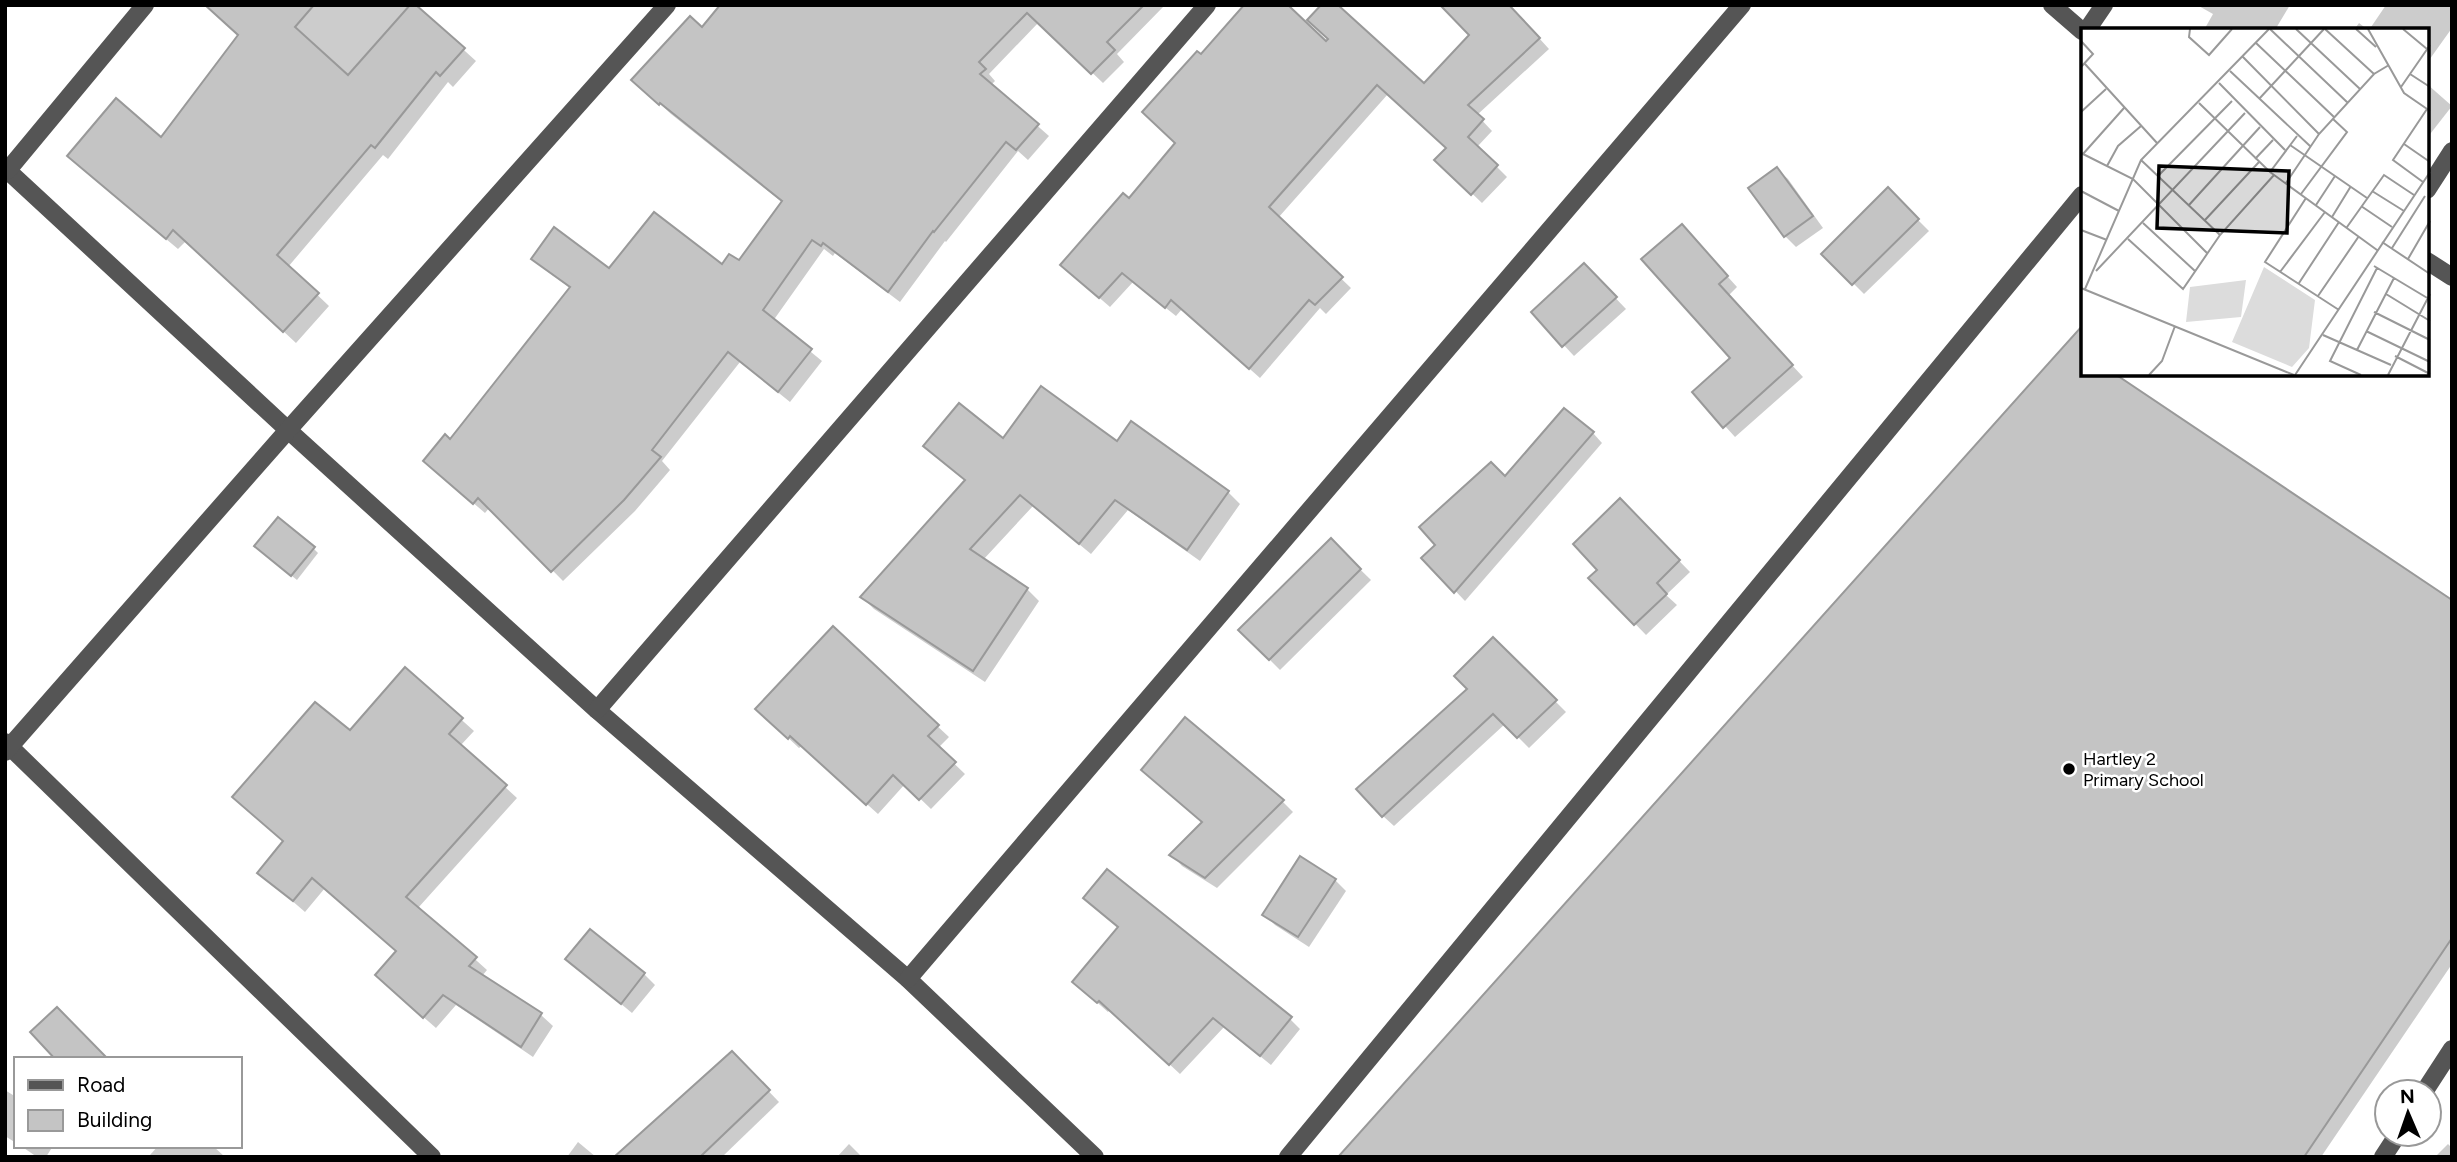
<svg xmlns="http://www.w3.org/2000/svg" width="2457" height="1162" font-family="Figtree,sans-serif">
  <style>
    .shadow { fill: #0003 }
    .building { fill: #c4c4c4; stroke: #999; stroke-width: 2 }
    .lines { fill: none; stroke-linecap: round; stroke-linejoin: round }
    .minor { stroke: #555; stroke-width: 18 }
    .poi-dot { fill: #000; stroke: #fff; stroke-width: 2.5 }
    .labels { text-anchor: middle; dominant-baseline: central; stroke-width: 5; stroke-linejoin: round; paint-order: stroke }
    .poi-label { font-size: 18px; fill: #000; stroke: #fff; text-anchor: start }
    .inset-road { fill: none; stroke: #999; stroke-width: 2 }
    .view { fill: #000; fill-opacity: 0.15; stroke: #000; stroke-width: 3.5 }
    .inset-edge { fill: none; stroke: #000; stroke-width: 3.5 }
  </style>
  <rect width="100%" height="100%" fill="#fff"/>
  <!-- shadow -->
  <g class="shadow">
    <path d="M 207,5 L 414,5 L 476,61 L 453,87 L 448,82 L 388,159 L 383,155 L 288,267 L 329,306 L 296,343 L 186,241 L 178,249 L 81,168 L 162,139 L 240,36 Z"/>
    <path d="M 768,5 L 1165,5 L 1117,54 L 1124,62 L 1103,83 L 1039,22 L 989,74 L 995,81 L 991,85 L 1049,136 L 1028,160 L 1018,151 L 946,242 L 945,241 L 900,302 L 835,253 L 833,256 L 824,249 L 773,321 L 822,361 L 790,402 L 740,362 L 662,461 L 670,470 L 635,511 L 563,581 L 490,507 L 485,513 L 436,471 L 450,441 L 571,289 L 533,258 L 610,271 L 722,267 L 739,263 L 783,203 L 671,114 L 645,90 L 702,29 Z"/>
    <path d="M 1442,5 L 1509,5 L 1549,49 L 1477,115 L 1492,131 L 1477,147 L 1507,177 L 1482,203 L 1437,160 L 1448,149 L 1388,94 L 1278,218 L 1351,288 L 1326,314 L 1320,308 L 1260,378 L 1182,309 L 1176,316 L 1133,282 L 1110,307 L 1073,275 L 1177,143 L 1201,57 L 1326,43 L 1424,85 L 1472,35 Z"/>
    <path d="M 2197,5 L 2290,5 L 2275,30 L 2204,30 L 2213,14 Z"/>
    <path d="M 2386,5 L 2452,5 L 2452,28 L 2427,63 L 2427,30 L 2369,30 Z"/>
    <path d="M 2359,23 L 2368,30 L 2354,30 Z"/>
    <path d="M 2427,84 L 2452,106 L 2427,138 Z"/>
    <path d="M 1777,169 L 1788,179 L 1823,228 L 1796,247 L 1785,236 L 1750,188 Z"/>
    <path d="M 1888,190 L 1929,231 L 1864,294 L 1824,254 Z"/>
    <path d="M 1692,237 L 1737,287 L 1728,296 L 1803,377 L 1735,437 L 1725,426 L 1732,358 Z"/>
    <path d="M 1584,265 L 1626,309 L 1574,356 L 1533,312 Z"/>
    <path d="M 2068,345 L 2082,355 L 2082,374 L 2452,602 L 2452,964 L 2321,1157 L 1340,1157 Z"/>
    <path d="M 1593,433 L 1602,443 L 1465,601 L 1424,558 L 1505,479 Z"/>
    <path d="M 1003,440 L 1117,444 L 1228,492 L 1240,504 L 1200,561 L 1128,510 L 1091,554 L 1033,506 L 983,560 L 1027,589 L 1039,601 L 985,682 L 874,609 L 862,597 L 966,481 L 926,446 Z"/>
    <path d="M 1620,500 L 1690,572 L 1666,595 L 1677,605 L 1646,635 L 1591,578 L 1600,570 Z"/>
    <path d="M 1331,541 L 1371,580 L 1280,670 L 1240,630 Z"/>
    <path d="M 313,548 L 318,553 L 297,580 L 261,551 Z"/>
    <path d="M 833,629 L 949,737 L 938,748 L 965,774 L 931,809 L 905,784 L 878,814 L 802,746 L 799,748 L 768,719 Z"/>
    <path d="M 1493,639 L 1566,712 L 1529,748 L 1505,724 L 1394,826 L 1383,816 L 1469,689 Z"/>
    <path d="M 406,670 L 474,731 L 460,746 L 517,798 L 418,908 L 487,970 L 482,976 L 541,1015 L 553,1026 L 533,1057 L 456,1005 L 436,1028 L 389,987 L 398,952 L 325,888 L 305,912 L 260,873 L 285,842 L 350,733 Z"/>
    <path d="M 1282,801 L 1293,812 L 1217,888 L 1182,866 L 1172,855 Z"/>
    <path d="M 1335,880 L 1346,891 L 1309,947 L 1275,925 L 1264,914 Z"/>
    <path d="M 567,959 L 644,974 L 655,985 L 632,1013 Z"/>
    <path d="M 1084,991 L 1290,1019 L 1300,1029 L 1271,1065 L 1224,1027 L 1180,1074 L 1110,1009 L 1108,1012 Z"/>
    <path d="M 732,1053 L 779,1102 L 722,1157 L 640,1157 Z"/>
    <path d="M 5,1090 L 16,1097 L 16,1143 L 5,1136 Z"/>
    <path d="M 578,1142 L 596,1157 L 567,1157 Z"/>
    <path d="M 849,1144 L 862,1157 L 837,1157 Z"/>
    <path d="M 2448,1144 L 2452,1148 L 2452,1157 L 2435,1157 Z"/>
    <path d="M 21,1146 L 53,1146 L 46,1157 L 37,1157 Z"/>
    <path d="M 158,1146 L 213,1146 L 225,1157 L 151,1157 L 150,1155 Z"/>
  </g>
  <!-- building -->
  <g class="building">
    <path d="M 205,5 L 314,5 L 295,27 L 348,75 L 410,5 L 416,5 L 465,48 L 440,76 L 436,72 L 375,148 L 371,145 L 277,255 L 319,293 L 283,332 L 173,230 L 166,239 L 67,156 L 116,98 L 161,137 L 238,35 Z"/>
    <path d="M 720,5 L 1144,5 L 1107,42 L 1115,50 L 1091,74 L 1027,13 L 979,62 L 986,69 L 980,74 L 1039,124 L 1016,150 L 1006,142 L 934,232 L 933,231 L 888,292 L 823,243 L 821,246 L 812,240 L 763,310 L 812,349 L 778,392 L 728,352 L 652,450 L 661,457 L 624,500 L 551,572 L 478,498 L 473,504 L 423,461 L 445,434 L 450,439 L 570,287 L 531,259 L 554,227 L 609,268 L 654,212 L 722,264 L 729,254 L 739,260 L 782,201 L 660,103 L 659,105 L 631,80 L 690,16 L 702,27 Z"/>
    <path d="M 1244,5 L 1288,5 L 1326,41 L 1328,39 L 1307,20 L 1321,5 L 1338,5 L 1424,83 L 1469,35 L 1440,5 L 1510,6 L 1540,38 L 1468,105 L 1484,119 L 1468,137 L 1498,165 L 1471,195 L 1434,160 L 1446,148 L 1377,85 L 1269,207 L 1343,277 L 1315,305 L 1309,300 L 1249,369 L 1171,300 L 1165,308 L 1122,273 L 1099,298 L 1060,265 L 1123,193 L 1129,198 L 1175,143 L 1142,112 L 1197,51 L 1201,54 Z"/>
    <path d="M 1777,167 L 1813,216 L 1784,237 L 1748,188 Z"/>
    <path d="M 1888,187 L 1919,219 L 1852,285 L 1821,254 Z"/>
    <path d="M 1682,224 L 1728,276 L 1719,284 L 1793,365 L 1723,428 L 1692,392 L 1730,358 L 1641,259 Z"/>
    <path d="M 1584,263 L 1617,297 L 1562,347 L 1531,312 Z"/>
    <path d="M 2082,326 L 2082,374 L 2115,374 L 2452,600 L 2452,938 L 2304,1157 L 1338,1157 Z"/>
    <path d="M 1041,386 L 1117,441 L 1131,421 L 1229,491 L 1187,550 L 1115,500 L 1079,544 L 1020,495 L 970,549 L 1028,588 L 973,671 L 860,597 L 965,480 L 923,446 L 959,403 L 1003,438 Z"/>
    <path d="M 1564,408 L 1594,432 L 1454,593 L 1421,558 L 1435,545 L 1419,527 L 1491,462 L 1505,476 Z"/>
    <path d="M 1620,498 L 1680,560 L 1657,583 L 1667,594 L 1634,625 L 1588,578 L 1597,570 L 1573,544 Z"/>
    <path d="M 278,517 L 315,547 L 291,576 L 254,546 Z"/>
    <path d="M 1331,538 L 1361,569 L 1269,660 L 1238,630 Z"/>
    <path d="M 833,626 L 939,725 L 928,736 L 956,762 L 919,800 L 893,775 L 866,805 L 790,736 L 788,739 L 755,709 Z"/>
    <path d="M 1493,637 L 1557,700 L 1517,738 L 1493,714 L 1382,817 L 1356,789 L 1467,689 L 1454,676 Z"/>
    <path d="M 405,667 L 463,718 L 449,734 L 507,785 L 406,897 L 477,957 L 469,966 L 542,1013 L 521,1047 L 443,995 L 423,1018 L 375,975 L 396,951 L 312,878 L 293,901 L 257,873 L 283,841 L 232,797 L 315,702 L 350,730 Z"/>
    <path d="M 1185,717 L 1284,800 L 1205,878 L 1169,855 L 1202,822 L 1141,770 Z"/>
    <path d="M 1300,856 L 1336,879 L 1298,937 L 1262,915 Z"/>
    <path d="M 1107,869 L 1292,1017 L 1260,1056 L 1213,1018 L 1169,1065 L 1099,1001 L 1097,1003 L 1072,982 L 1118,927 L 1083,898 Z"/>
    <path d="M 590,929 L 645,973 L 621,1004 L 565,959 Z"/>
    <path d="M 57,1007 L 108,1059 L 55,1059 L 30,1032 Z"/>
    <path d="M 732,1051 L 770,1090 L 700,1157 L 614,1157 Z"/>
  </g>
  <g class="lines">
    <!-- minor -->
    <g class="minor">
      <path d="M 2052,5 L 2082,31"/>
      <path d="M 2087,30 L 2104,5"/>
      <path d="M 5,168 L 288,430 L 597,710 L 908,979 L 1095,1157"/>
      <path d="M 8,170 L 145,5"/>
      <path d="M 2427,190 L 2452,151"/>
      <path d="M 2427,261 L 2452,277"/>
      <path d="M 597,710 L 1207,5"/>
      <path d="M 5,742 L 432,1157"/>
      <path d="M 5,752 L 288,430 L 667,5"/>
      <path d="M 908,979 L 1742,5"/>
      <path d="M 2424,1092 L 2452,1049"/>
      <path d="M 1288,1157 L 2082,195"/>
      <path d="M 2383,1157 L 2398,1134"/>
    </g>
  </g>
  <!-- markers -->
  <circle class="poi-dot" cx="2069" cy="769" r="7"/>
  <g class="labels">
    <!-- poi labels -->
    <g class="poi-label">
      <text x="2083" y="759">Hartley 2<tspan x="2083" dy="21">Primary School</tspan></text>
    </g>
  </g>
  <!-- overview -->
  <g transform="translate(2081 28)">
    <rect width="348" height="348" fill="#fff"/>
    <path d="M 183,239 L 234,272 L 228,320 L 211,339 L 151,314 ZM 165,252 L 160,289 L 105,294 L 109,259 Z" fill="#dcdcdc"/>
    <path class="inset-road" d="M 109,1 L 108,9 L 128,27 L 151,1M 189,1 L 267,75M 215,1 L 279,61M 244,1 L 293,46M 275,1 L 295,19M 287,1 L 323,65 L 349,83M 322,1 L 346,21M 0,13 L 12,26 L 0,39M 175,15 L 253,89M 162,29 L 238,106M 4,36 L 76,115M 149,43 L 229,118M 329,46 L 349,59M 138,55 L 204,122M 320,59 L 349,17M 178,71 L 243,1M 118,75 L 189,144 L 296,222M 0,84 L 25,61M 323,116 L 349,134M 209,117 L 286,170M 0,125 L 52,151 L 126,225M 2,126 L 43,80M 174,131 L 192,112M 60,132 L 139,207M 26,138 L 37,118 L 60,98M 189,144 L 216,108M 78,147 L 151,73M 342,154 L 312,132 L 346,81M 205,155 L 238,106 L 293,46 L 308,37M 0,163 L 38,183M 291,163 L 323,183M 220,166 L 266,104 L 252,91M 225,170 L 184,234 L 258,282M 108,177 L 179,99M 235,177 L 254,148M 280,178 L 311,199M 251,189 L 270,158M 124,192 L 178,134M 62,195 L 114,243M 266,199 L 303,147 L 333,167M 0,202 L 26,212M 47,211 L 102,261 L 139,207 L 193,147M 301,214 L 349,246M 311,220 L 344,168M 327,231 L 349,193M 293,238 L 348,271M 15,243 L 164,85M 199,244 L 244,184M 218,255 L 258,194M 0,260 L 213,347M 4,261 L 60,132 L 188,1M 305,266 L 349,293M 237,268 L 278,208M 293,284 L 349,312M 285,303 L 349,334M 242,307 L 310,337M 276,322 L 313,250M 314,328 L 349,346M 68,347 L 81,333 L 94,298M 214,347 L 349,144M 280,347 L 249,333 L 296,240M 307,347 L 349,266"/>
    <path class="view" d="M 78,138 L 208,143 L 206,205 L 76,200 Z"/>
    <rect width="348" height="348" class="inset-edge"/>
  </g>
  <!-- border -->
  <rect width="2457" height="1162" fill="none" stroke="#000000" stroke-width="14"/>
  <!-- legend -->
  <rect x="14" y="1057" width="228" height="91" fill="#ffffff" stroke="#999999" stroke-width="2"/>
  <rect x="28" y="1080" width="35" height="10" fill="#555555" stroke="#999999" stroke-width="2"/>
  <text x="77" y="1092" font-size="21" fill="#000000">Road</text>
  <rect x="28" y="1110" width="35" height="21" fill="#c4c4c4" stroke="#999999" stroke-width="2"/>
  <text x="77" y="1127" font-size="21" fill="#000000">Building</text>
  <!-- north arrow -->
  <g transform="translate(2408 1113) rotate(358)"><circle r="33" fill="#ffffff" stroke="#999999" stroke-width="2"/>
  <path d="M0-5L12 26L0 18L-12 26Z" fill="#000000"/>
  <text y="-10" font-size="19" font-weight="bold" text-anchor="middle" fill="#000000">N</text>
  </g>
</svg>
